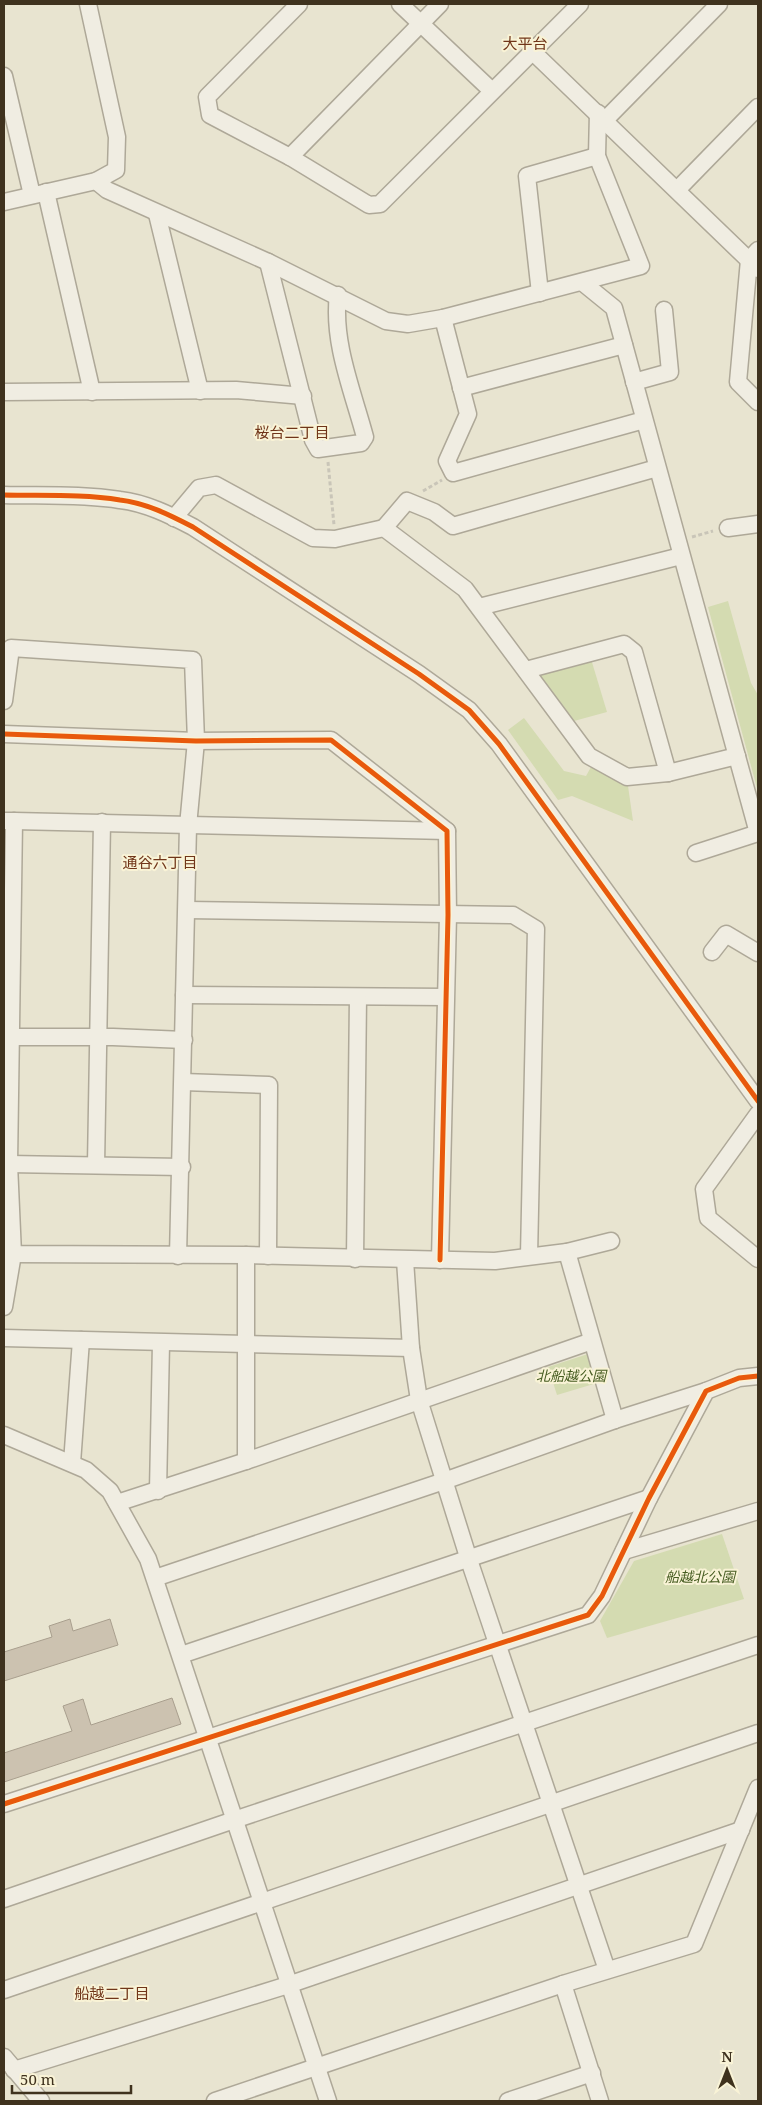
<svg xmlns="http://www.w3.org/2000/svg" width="762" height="2105" font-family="'Noto Serif','Noto Sans JP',serif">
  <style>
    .green { fill: #d4dbb1 }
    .building { fill: #ccc2b0; stroke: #a99f8e }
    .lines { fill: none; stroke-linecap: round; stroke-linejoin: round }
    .minor-casing { stroke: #aea898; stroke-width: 19 }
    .path { stroke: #c9c5b8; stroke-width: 3; stroke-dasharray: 4 2.5; stroke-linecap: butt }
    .minor { stroke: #f0ede2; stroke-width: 16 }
    .cycleway-casing { stroke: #f9f3d6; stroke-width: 8 }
    .cycleway { stroke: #e8590c; stroke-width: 5 }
    .labels { text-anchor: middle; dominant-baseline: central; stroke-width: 4; stroke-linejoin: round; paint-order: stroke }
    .park-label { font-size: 14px; font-style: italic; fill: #475d22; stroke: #f9f3d6 }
    .neighbourhood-label { font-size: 15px; fill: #703519; stroke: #f9f3d6 }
  </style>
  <rect width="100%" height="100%" fill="#e8e4d0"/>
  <!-- green -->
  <g class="green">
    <path d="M 728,601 L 751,683 L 758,695 L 757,788 L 708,607 Z"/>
    <path d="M 591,659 L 607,712 L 574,721 L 538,674 Z"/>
    <path d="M 524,718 L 564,771 L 586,776 L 591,767 L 628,786 L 633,821 L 572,796 L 558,800 L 508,730 Z"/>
    <path d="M 588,1354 L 597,1383 L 557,1395 L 548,1367 Z"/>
    <path d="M 722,1534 L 744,1599 L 607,1638 L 600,1621 L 634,1561 Z"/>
  </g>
  <!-- building -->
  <g class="building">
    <path d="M 70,1619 L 73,1631 L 110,1619 L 118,1645 L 4,1681 L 4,1652 L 52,1637 L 49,1626 Z"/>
    <path d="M 172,1698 L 181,1724 L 4,1782 L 4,1753 L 72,1731 L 63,1706 L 83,1699 L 91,1725 Z"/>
  </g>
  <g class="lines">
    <!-- minor casing -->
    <g class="minor-casing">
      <g id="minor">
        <path d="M 88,4 L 117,137 L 116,170 L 96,181"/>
        <path d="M 299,4 L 207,97 L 210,115 L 290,157 L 369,205 L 380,204 L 580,4"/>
        <path d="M 400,4 L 492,91"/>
        <path d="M 533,52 L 758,269"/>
        <path d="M 4,76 L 32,195"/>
        <path d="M 605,120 L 719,4"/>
        <path d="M 290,157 L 440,4"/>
        <path d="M 677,190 L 758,107"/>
        <path d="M 46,192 L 92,392"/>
        <path d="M 4,202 L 96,181 L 107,190 L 268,262 L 386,321 L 408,324 L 443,318 L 641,266 L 597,156 L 598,113"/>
        <path d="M 157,214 L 200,391"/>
        <path d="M 758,250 L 749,260 L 738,382 L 758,402"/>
        <path d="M 268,262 L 313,440 L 318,449 L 361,443 L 365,437 C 353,392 332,342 338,295"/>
        <path d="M 582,282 L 614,308 L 758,833"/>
        <path d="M 540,293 L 527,176 L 597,156"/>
        <path d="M 443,318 L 468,414 L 447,461 L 453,473 L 644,420"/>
        <path d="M 634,382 L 670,372 L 664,310"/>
        <path d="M 461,388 L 624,345"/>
        <path d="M 4,392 L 236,390 L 303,396"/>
        <path d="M 4,495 C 42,496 82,494 120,500 C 146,503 170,515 193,527 L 419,674 L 469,710 L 499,744 L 758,1101"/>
        <path d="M 174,518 L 199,488 L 216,485 L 313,538 L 335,539 L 384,528 L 465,589 L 589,756 L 627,777 L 668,773 L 737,756"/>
        <path d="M 384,528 L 407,501 L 434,512 L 453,526 L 657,468"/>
        <path d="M 728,528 L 758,524"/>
        <path d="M 479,607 L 681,556"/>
        <path d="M 526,670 L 624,644 L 634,652 L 668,773"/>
        <path d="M 4,701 L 11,648 L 193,660 L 196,741 L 188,826 L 178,1256"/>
        <path d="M 4,734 L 196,741 L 331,740 L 447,831 L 448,915 L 440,1260"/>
        <path d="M 4,821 L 14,821 L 9,1164 L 13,1254 L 4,1307"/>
        <path d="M 14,821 L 447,831"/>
        <path d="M 696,853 L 758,833"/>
        <path d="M 187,910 L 513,915 L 536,929 L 529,1256"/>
        <path d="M 712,952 L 726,934 L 758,953"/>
        <path d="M 184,995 L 445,997"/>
        <path d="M 12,1037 L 113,1037 L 184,1040"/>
        <path d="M 183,1082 L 269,1085 L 268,1256"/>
        <path d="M 758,1114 L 704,1189 L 708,1218 L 758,1259"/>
        <path d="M 9,1164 L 182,1167"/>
        <path d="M 96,1165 L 102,822"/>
        <path d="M 4,1251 L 13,1254 L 246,1255 L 495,1261 L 567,1252 L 611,1241"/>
        <path d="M 567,1252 L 615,1420"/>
        <path d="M 246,1255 L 246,1461"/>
        <path d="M 355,1259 L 358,997"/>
        <path d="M 405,1260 L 411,1348 L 419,1400 L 469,1560 L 607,1970"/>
        <path d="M 4,1338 L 411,1348"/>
        <path d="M 4,1435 L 86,1470 L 110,1491 L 148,1559 L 328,2101"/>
        <path d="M 72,1463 L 81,1340"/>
        <path d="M 158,1491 L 161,1343"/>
        <path d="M 117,1503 L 246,1461 L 592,1341"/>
        <path d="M 624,1551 L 758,1511"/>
        <path d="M 155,1578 L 444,1481 L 615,1420 L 706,1391"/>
        <path d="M 181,1655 L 649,1498"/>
        <path d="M 4,1804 L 588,1615 L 602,1596 L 649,1498 L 706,1391 L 739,1378 L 758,1376"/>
        <path d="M 4,1899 L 234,1820 L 758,1645"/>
        <path d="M 563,1984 L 600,2101"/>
        <path d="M 4,1990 L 758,1733"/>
        <path d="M 4,2057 L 41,2101"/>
        <path d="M 14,2070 L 288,1985 L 741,1830"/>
        <path d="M 215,2101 L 563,1984 L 694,1944 L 758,1788"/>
        <path d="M 508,2101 L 592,2073"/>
      </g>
    </g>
    <!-- path -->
    <g class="path">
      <path d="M 328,462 L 334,525"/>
      <path d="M 423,491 L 442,480"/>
      <path d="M 692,537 L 713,531"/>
    </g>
    <!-- minor -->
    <use href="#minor" class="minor"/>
    <!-- cycleway casing -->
    <g class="cycleway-casing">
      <g id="cycleway">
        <path d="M 4,495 C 42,496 82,494 120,500 C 146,503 170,515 193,527 L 419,674 L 469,710 L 499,744 L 758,1101"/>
        <path d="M 4,734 L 196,741 L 331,740 L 447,831 L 448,915 L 440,1260"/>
        <path d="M 4,1804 L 588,1615 L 602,1596 L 649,1498 L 706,1391 L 739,1378 L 758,1376"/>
      </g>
    </g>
    <!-- cycleway -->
    <use href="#cycleway" class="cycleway"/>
  </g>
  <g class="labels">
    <!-- park labels -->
    <g class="park-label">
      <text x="571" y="1375">北船越公園</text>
      <text x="700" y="1576">船越北公園</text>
    </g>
    <!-- neighbourhood labels -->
    <g class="neighbourhood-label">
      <text x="525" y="43">大平台</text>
      <text x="292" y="432">桜台二丁目</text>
      <text x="160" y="862">通谷六丁目</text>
      <text x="112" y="1993">船越二丁目</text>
    </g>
  </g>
  <!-- border -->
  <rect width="762" height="2105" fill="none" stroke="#3f321e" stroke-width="10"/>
  <!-- north arrow -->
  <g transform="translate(727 2070)" stroke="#f9f3d6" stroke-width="4" paint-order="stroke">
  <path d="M0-4L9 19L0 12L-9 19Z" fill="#3f321e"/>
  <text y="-8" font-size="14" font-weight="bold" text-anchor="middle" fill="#3f321e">N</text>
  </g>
  <!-- scale -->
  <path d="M12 2085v8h119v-8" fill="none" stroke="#3f321e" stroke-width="2.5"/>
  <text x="20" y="2085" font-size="15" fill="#3f321e" stroke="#f9f3d6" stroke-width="4" paint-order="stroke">50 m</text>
</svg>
